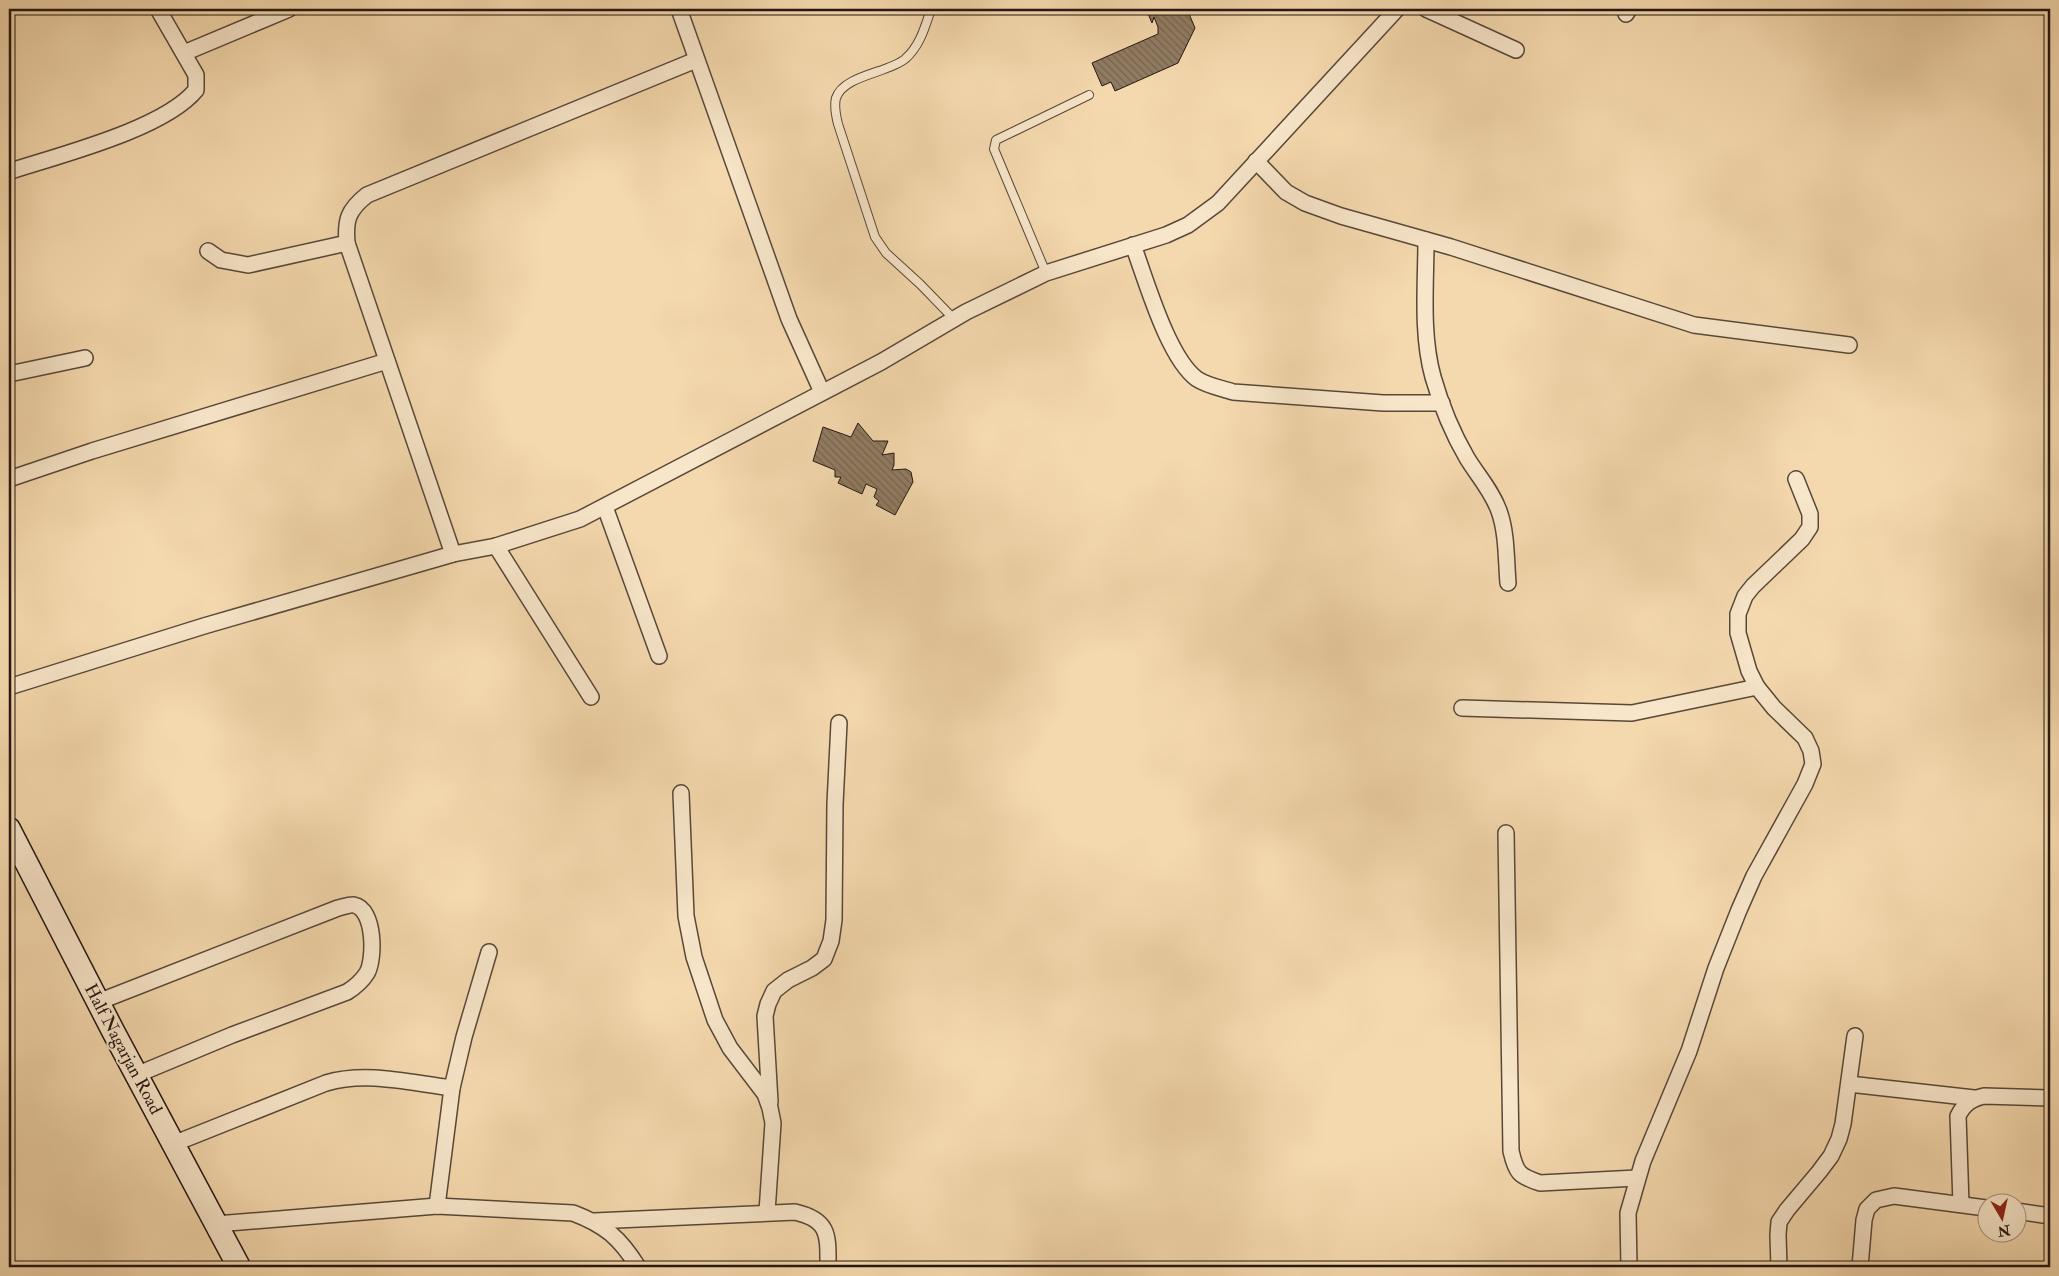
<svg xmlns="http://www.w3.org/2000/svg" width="2059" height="1276" font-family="'IM FELL Double Pica',serif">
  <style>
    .building { fill: url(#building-back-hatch); stroke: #241712 }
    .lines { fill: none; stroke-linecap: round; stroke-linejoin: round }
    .service-casing { stroke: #584839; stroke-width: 10 }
    .minor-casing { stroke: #584839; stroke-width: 18 }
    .secondary-casing { stroke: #241712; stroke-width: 25 }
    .service { stroke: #f8e6ca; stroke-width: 8 }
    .minor { stroke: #f8e6ca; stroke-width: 15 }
    .secondary { stroke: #f8e6ca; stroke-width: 22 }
    .labels { text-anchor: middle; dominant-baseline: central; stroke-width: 4; stroke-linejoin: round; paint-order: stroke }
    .street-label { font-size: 18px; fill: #241712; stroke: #f8e6ca }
  </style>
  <defs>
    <pattern id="building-back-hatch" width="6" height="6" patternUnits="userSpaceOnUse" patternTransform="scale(1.25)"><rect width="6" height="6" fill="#917c63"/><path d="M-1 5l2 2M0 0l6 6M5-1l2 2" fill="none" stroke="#766550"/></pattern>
  </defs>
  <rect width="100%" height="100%" fill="#f5d9ae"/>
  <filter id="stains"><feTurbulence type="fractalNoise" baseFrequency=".004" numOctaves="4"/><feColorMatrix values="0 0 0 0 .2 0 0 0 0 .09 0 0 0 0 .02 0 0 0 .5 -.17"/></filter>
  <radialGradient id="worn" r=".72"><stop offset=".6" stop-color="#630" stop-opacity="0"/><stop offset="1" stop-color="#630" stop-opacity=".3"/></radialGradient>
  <!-- building -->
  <g class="building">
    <path d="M 1146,9 L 1187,9 L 1195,28 L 1178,63 L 1115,91 L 1111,82 L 1102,86 L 1092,63 L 1158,34 L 1158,27 L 1154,17 L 1152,23 Z"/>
    <path d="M 858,423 L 873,441 L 888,441 L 882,455 L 894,453 L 894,465 L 892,470 L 906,469 L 911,472 L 913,482 L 895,515 L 876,505 L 879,501 L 874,497 L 877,489 L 866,484 L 862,494 L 838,483 L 841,477 L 835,477 L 835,470 L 813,461 L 823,427 L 851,437 Z"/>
  </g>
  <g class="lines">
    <!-- service casing -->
    <g class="service-casing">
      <g id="service">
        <path d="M 931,9 C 925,27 920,46 905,59 C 888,73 844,75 836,98 C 834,106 836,116 838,124 L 875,237 L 886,253 L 920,284 L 953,318"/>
        <path d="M 1046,273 L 994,149 L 996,140 L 1089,95"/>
      </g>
    </g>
    <!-- minor casing -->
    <g class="minor-casing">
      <g id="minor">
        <path d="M 679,9 L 789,319 L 822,392"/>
        <path d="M 1426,9 L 1516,50"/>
        <path d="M 1626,14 L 1629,9"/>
        <path d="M 184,53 L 289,9"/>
        <path d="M 1256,161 L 1286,192 L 1305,203 L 1341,216 L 1451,247 L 1694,325 L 1849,345"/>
        <path d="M 11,171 C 60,155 164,129 196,90 L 196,75 L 158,9"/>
        <path d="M 1426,240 C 1426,284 1421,334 1433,377 C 1441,405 1453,434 1467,458 C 1478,476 1492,491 1499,511 C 1507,533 1506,559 1508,583"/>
        <path d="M 1133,245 C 1146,280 1168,358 1197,379 C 1208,386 1221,388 1233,392 L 1383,403 L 1442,403"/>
        <path d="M 208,251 L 221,260 L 248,265 L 347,243"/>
        <path d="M 9,374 L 85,358"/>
        <path d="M 9,479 L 92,451 L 387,361"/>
        <path d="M 605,507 L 659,656"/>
        <path d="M 496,546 L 591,697"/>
        <path d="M 453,554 L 347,243 C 345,220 348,210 367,195 L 696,60"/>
        <path d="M 9,687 L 204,626 L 453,554 L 496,546 L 580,519 L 881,362 L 966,312 L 1046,273 L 1166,235 L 1188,225 L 1218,203 L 1397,9"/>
        <path d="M 1462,708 L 1632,713 L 1757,687"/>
        <path d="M 681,793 L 686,916 L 694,957 L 715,1020 L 730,1048 L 765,1094 L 770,1108 L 773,1123 L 767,1212"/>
        <path d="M 1506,833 L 1511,1151 C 1516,1173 1519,1176 1540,1183 L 1637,1178"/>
        <path d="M 98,1002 L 338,908 C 343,907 350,904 354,905 C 375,909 375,959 367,973 C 362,981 355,987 347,992 L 232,1035 L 136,1075"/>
        <path d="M 1849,1084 L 1974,1098"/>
        <path d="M 770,1102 L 765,1016 L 768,1004 L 774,991 L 788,980 L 812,968 L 824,959 L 831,941 L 834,920 L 835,804 L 839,723"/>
        <path d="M 173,1144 L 326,1083 C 367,1071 410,1083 452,1088"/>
        <path d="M 1961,1204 L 1958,1116 C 1964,1104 1971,1099 1984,1096 L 2050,1098"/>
        <path d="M 437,1206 L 452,1088 L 464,1037 L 489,952"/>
        <path d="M 2016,1211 L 2050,1216"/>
        <path d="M 594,1221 L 795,1212 C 830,1220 828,1236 828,1267"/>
        <path d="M 216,1224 L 437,1206 L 573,1213 C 605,1225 620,1238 638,1267"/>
        <path d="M 1629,1267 L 1628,1213 L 1643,1161 L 1689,1051 L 1716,968 L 1739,910 L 1754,876 L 1805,784 L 1813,764 L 1811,751 L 1805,738 L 1774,708 L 1757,687 L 1749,671 L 1738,633 L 1738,614 L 1745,596 L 1753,586 L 1802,539 L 1810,527 L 1810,514 L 1796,479"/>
        <path d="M 1779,1267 L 1778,1235 L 1779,1222 L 1787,1210 L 1819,1172 L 1831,1156 L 1839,1139 L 1843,1124 L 1855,1036"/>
        <path d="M 1860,1267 L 1864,1220 L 1867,1209 L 1876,1200 L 1894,1196 L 1986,1208"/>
      </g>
    </g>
    <!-- secondary casing -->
    <g class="secondary-casing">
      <path id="secondary" d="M 9,829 L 113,1031 L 239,1267"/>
    </g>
    <!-- service -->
    <use href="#service" class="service"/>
    <!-- minor -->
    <use href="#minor" class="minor"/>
    <!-- secondary -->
    <use href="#secondary" class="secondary"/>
  </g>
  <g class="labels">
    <!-- street labels -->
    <g class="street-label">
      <text transform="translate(123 1049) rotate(62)">Half Nagarjan Road</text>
    </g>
  </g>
  <!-- margin -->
  <rect width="2059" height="1276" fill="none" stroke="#f5d9ae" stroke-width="30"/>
  <rect x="10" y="10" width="2039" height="1256" fill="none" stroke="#241712" stroke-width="2.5"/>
  <rect x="15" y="15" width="2029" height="1246" fill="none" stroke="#241712"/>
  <!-- north arrow -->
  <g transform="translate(2002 1218) rotate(171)"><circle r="24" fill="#f8e6ca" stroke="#a39380"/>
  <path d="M0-4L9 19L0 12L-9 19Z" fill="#8f2418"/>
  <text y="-8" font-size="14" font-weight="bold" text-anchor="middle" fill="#241712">N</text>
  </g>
  <rect width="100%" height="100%" filter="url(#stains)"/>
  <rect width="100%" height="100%" fill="url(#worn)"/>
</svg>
